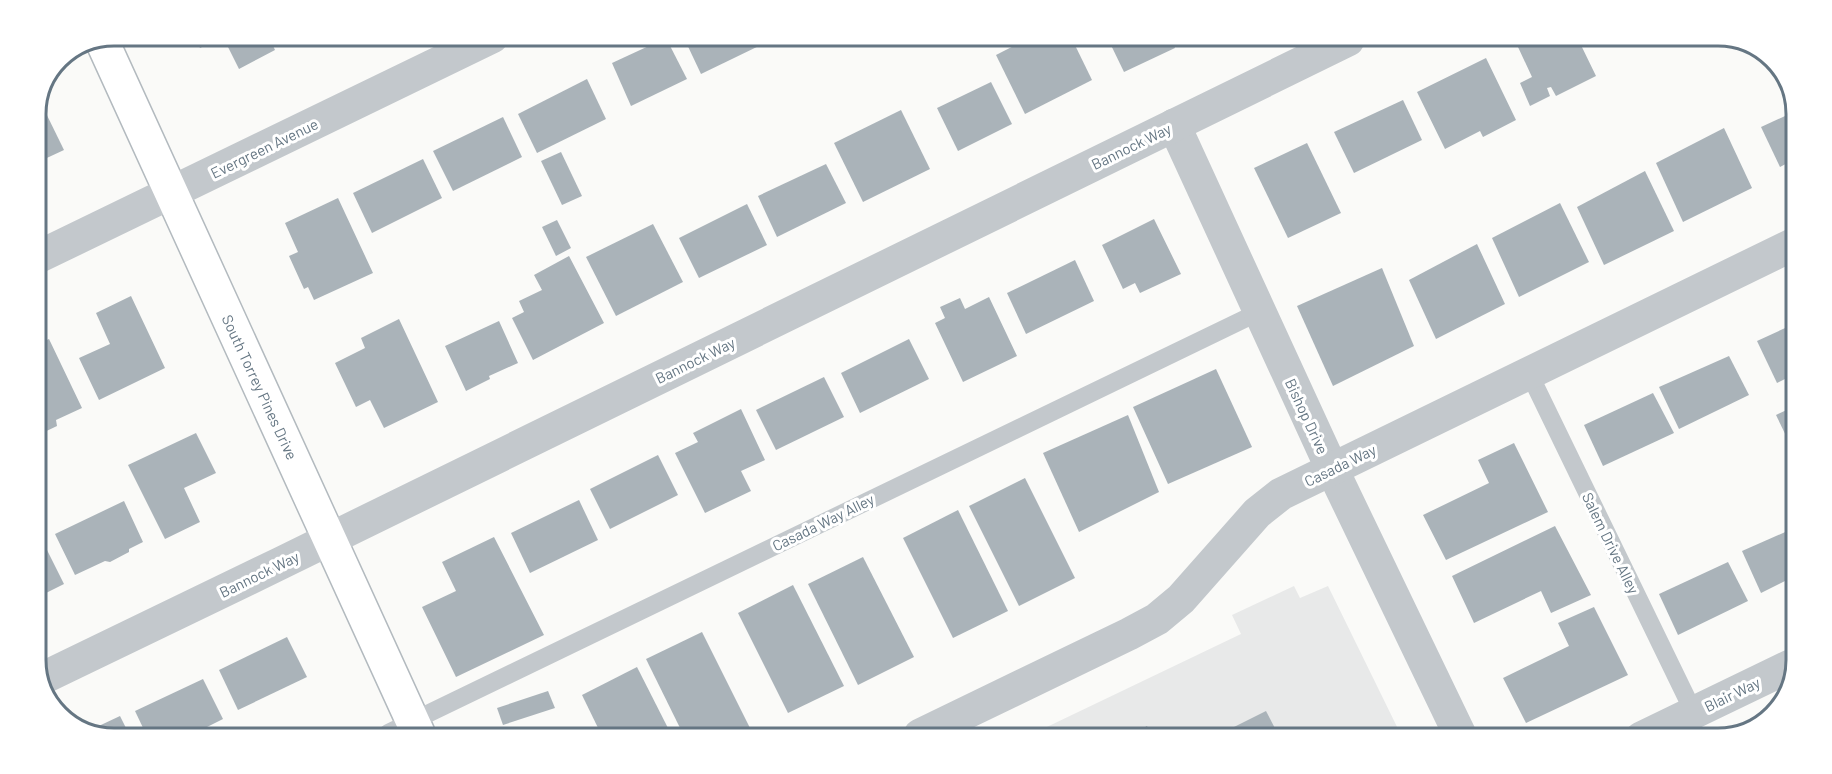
<svg xmlns="http://www.w3.org/2000/svg" width="1832" height="774" font-family="Barlow,sans-serif">
  <style>
    .built { fill: #e8e9e9 }
    .building { fill: #aab3b9 }
    .lines { fill: none; stroke-linecap: round; stroke-linejoin: round }
    .secondary-casing { stroke: #b3babf; stroke-width: 36 }
    .lane { stroke: #c3c8cc; stroke-width: 18 }
    .street { stroke: #c3c8cc; stroke-width: 33 }
    .secondary { stroke: #fff; stroke-width: 33 }
    .labels { text-anchor: middle; dominant-baseline: central; stroke-width: 6; stroke-linejoin: round; paint-order: stroke }
    .street-label { font-size: 15px; fill: #657683; stroke: #fff }
    .rim { fill: none; stroke: #657683; stroke-width: 3 }
  </style>
  <rect width="100%" height="100%" fill="#fafaf8"/>
  <!-- built -->
  <path class="built" d="M 1294,586 L 1300,598 L 1328,586 L 1402,737 L 1028,736 L 1241,634 L 1232,615 Z"/>
  <!-- building -->
  <g class="building">
    <path d="M 194,36 L 269,37 L 275,50 L 239,69 L 223,37 L 200,48 Z"/>
    <path d="M 666,38 L 687,79 L 631,106 L 612,63 Z"/>
    <path d="M 684,38 L 770,38 L 771,40 L 701,74 Z"/>
    <path d="M 1027,39 L 1072,39 L 1092,80 L 1025,114 L 996,55 Z"/>
    <path d="M 1111,40 L 1172,40 L 1175,48 L 1124,72 L 1109,41 Z"/>
    <path d="M 1531,41 L 1579,41 L 1596,76 L 1556,96 L 1551,87 L 1547,88 L 1550,96 L 1530,106 L 1520,83 L 1532,77 L 1518,47 Z"/>
    <path d="M 1486,58 L 1516,120 L 1483,137 L 1480,131 L 1445,149 L 1417,92 Z"/>
    <path d="M 587,79 L 606,119 L 537,153 L 518,114 Z"/>
    <path d="M 991,82 L 1012,124 L 958,151 L 937,108 Z"/>
    <path d="M 1403,100 L 1422,140 L 1354,173 L 1334,132 Z"/>
    <path d="M 40,101 L 64,150 L 36,163 L 36,110 Z"/>
    <path d="M 901,110 L 930,169 L 863,202 L 834,143 Z"/>
    <path d="M 1796,111 L 1795,159 L 1780,167 L 1761,127 Z"/>
    <path d="M 503,117 L 522,157 L 453,191 L 433,151 Z"/>
    <path d="M 1724,128 L 1752,188 L 1683,222 L 1656,163 Z"/>
    <path d="M 1307,143 L 1341,213 L 1288,238 L 1254,168 Z"/>
    <path d="M 561,152 L 582,196 L 562,205 L 541,161 Z"/>
    <path d="M 423,159 L 442,198 L 372,233 L 353,193 Z"/>
    <path d="M 826,164 L 846,203 L 777,237 L 758,196 Z"/>
    <path d="M 1645,171 L 1674,231 L 1604,265 L 1577,207 Z"/>
    <path d="M 338,198 L 373,273 L 314,300 L 308,287 L 304,289 L 289,256 L 298,252 L 285,223 Z"/>
    <path d="M 1560,203 L 1589,262 L 1519,297 L 1492,238 Z"/>
    <path d="M 747,204 L 767,245 L 699,278 L 679,238 Z"/>
    <path d="M 1154,219 L 1181,274 L 1140,293 L 1135,283 L 1123,289 L 1102,245 Z"/>
    <path d="M 557,220 L 571,248 L 556,256 L 542,227 Z"/>
    <path d="M 653,224 L 683,282 L 616,316 L 586,257 Z"/>
    <path d="M 1477,244 L 1505,304 L 1436,339 L 1409,280 Z"/>
    <path d="M 569,256 L 604,323 L 533,360 L 512,318 L 524,312 L 519,301 L 542,290 L 534,275 Z"/>
    <path d="M 1075,260 L 1094,301 L 1026,334 L 1007,293 Z"/>
    <path d="M 1382,268 L 1414,346 L 1333,386 L 1297,306 Z"/>
    <path d="M 131,296 L 165,368 L 99,400 L 79,358 L 110,344 L 96,313 Z"/>
    <path d="M 989,297 L 1017,356 L 963,382 L 935,323 L 945,318 L 940,307 L 960,298 L 965,309 Z"/>
    <path d="M 399,319 L 438,402 L 384,428 L 370,400 L 356,407 L 335,363 L 365,348 L 361,338 Z"/>
    <path d="M 499,321 L 518,363 L 489,376 L 490,379 L 466,391 L 445,346 Z"/>
    <path d="M 1794,324 L 1793,375 L 1777,383 L 1757,341 Z"/>
    <path d="M 49,339 L 82,408 L 56,420 L 57,426 L 36,436 L 36,345 Z"/>
    <path d="M 909,339 L 929,379 L 860,413 L 841,373 Z"/>
    <path d="M 1729,356 L 1749,395 L 1679,429 L 1659,387 Z"/>
    <path d="M 1216,369 L 1252,447 L 1168,484 L 1133,407 Z"/>
    <path d="M 824,377 L 844,417 L 776,450 L 756,410 Z"/>
    <path d="M 1653,393 L 1674,433 L 1603,466 L 1584,425 Z"/>
    <path d="M 1793,407 L 1793,445 L 1791,446 L 1776,415 Z"/>
    <path d="M 741,409 L 765,460 L 741,471 L 751,491 L 705,513 L 675,453 L 698,442 L 693,433 Z"/>
    <path d="M 1128,415 L 1159,492 L 1079,532 L 1043,453 Z"/>
    <path d="M 196,433 L 216,473 L 184,488 L 200,522 L 165,539 L 128,465 Z"/>
    <path d="M 1514,443 L 1548,512 L 1446,560 L 1423,515 L 1489,483 L 1478,460 Z"/>
    <path d="M 658,455 L 678,495 L 610,529 L 590,489 Z"/>
    <path d="M 1025,478 L 1075,578 L 1019,606 L 969,506 Z"/>
    <path d="M 579,500 L 598,540 L 530,573 L 511,533 Z"/>
    <path d="M 124,501 L 143,542 L 129,549 L 129,552 L 110,562 L 105,561 L 75,575 L 55,534 Z"/>
    <path d="M 958,510 L 1008,611 L 953,638 L 903,538 Z"/>
    <path d="M 1555,526 L 1591,595 L 1551,613 L 1541,591 L 1474,623 L 1452,576 Z"/>
    <path d="M 36,528 L 64,584 L 36,598 Z"/>
    <path d="M 1792,529 L 1791,578 L 1761,593 L 1742,551 Z"/>
    <path d="M 494,537 L 544,635 L 456,677 L 422,607 L 456,591 L 442,562 Z"/>
    <path d="M 863,557 L 914,657 L 858,685 L 808,584 Z"/>
    <path d="M 1728,562 L 1748,601 L 1678,635 L 1659,594 Z"/>
    <path d="M 793,585 L 844,686 L 788,713 L 738,613 Z"/>
    <path d="M 1594,607 L 1628,675 L 1526,723 L 1503,678 L 1569,646 L 1558,623 Z"/>
    <path d="M 702,632 L 752,732 L 747,735 L 683,734 L 646,659 Z"/>
    <path d="M 287,637 L 307,677 L 238,710 L 219,670 Z"/>
    <path d="M 637,667 L 671,734 L 601,734 L 582,695 Z"/>
    <path d="M 203,679 L 223,719 L 195,733 L 145,732 L 135,711 Z"/>
    <path d="M 548,691 L 555,708 L 503,725 L 497,708 Z"/>
    <path d="M 1266,711 L 1279,736 L 1216,736 Z"/>
    <path d="M 120,716 L 128,732 L 86,732 Z"/>
    <path d="M 1147,726 L 1152,736 L 1128,736 Z"/>
  </g>
  <g class="lines">
    <!-- secondary casing -->
    <g class="secondary-casing">
      <path id="secondary" d="M 102,41 L 418,733"/>
    </g>
    <!-- lane -->
    <g class="lane">
      <path d="M 1529,373 L 1694,713"/>
      <path d="M 388,733 L 1259,312"/>
    </g>
    <!-- street -->
    <g class="street">
      <path d="M 1174,125 L 1332,469 L 1461,737"/>
      <path d="M 36,258 L 492,37"/>
      <path d="M 41,679 L 281,563 L 1348,40"/>
      <path d="M 920,735 L 1129,634 L 1157,619 L 1181,599 L 1257,513 L 1281,494 L 1794,244"/>
      <path d="M 1641,738 L 1790,666"/>
    </g>
    <!-- secondary -->
    <use href="#secondary" class="secondary"/>
  </g>
  <g class="labels">
    <!-- street labels -->
    <g class="street-label">
      <text transform="translate(1131 146) rotate(-26)">Bannock Way</text>
      <text transform="translate(264 148) rotate(-26)">Evergreen Avenue</text>
      <text transform="translate(695 360) rotate(-26)">Bannock Way</text>
      <text transform="translate(260 387) rotate(65)">South Torrey Pines Drive</text>
      <text transform="translate(1307 416) rotate(65)">Bishop Drive</text>
      <text transform="translate(1340 465) rotate(-26)">Casada Way</text>
      <text transform="translate(823 522) rotate(-26)">Casada Way Alley</text>
      <text transform="translate(1611 543) rotate(64)">Salem Drive Alley</text>
      <text transform="translate(259 574) rotate(-26)">Bannock Way</text>
      <text transform="translate(1732 694) rotate(-26)">Blair Way</text>
    </g>
  </g>
  <!-- crop -->
  <path d="M0 0H1832V774H0ZM114 46H1718A68 68 0 0 1 1786 114V660A68 68 0 0 1 1718 728H114A68 68 0 0 1 46 660V114A68 68 0 0 1 114 46Z" fill="#fff" fill-rule="evenodd"/>
  <path class="rim" d="M114 46H1718A68 68 0 0 1 1786 114V660A68 68 0 0 1 1718 728H114A68 68 0 0 1 46 660V114A68 68 0 0 1 114 46Z"/>
</svg>
